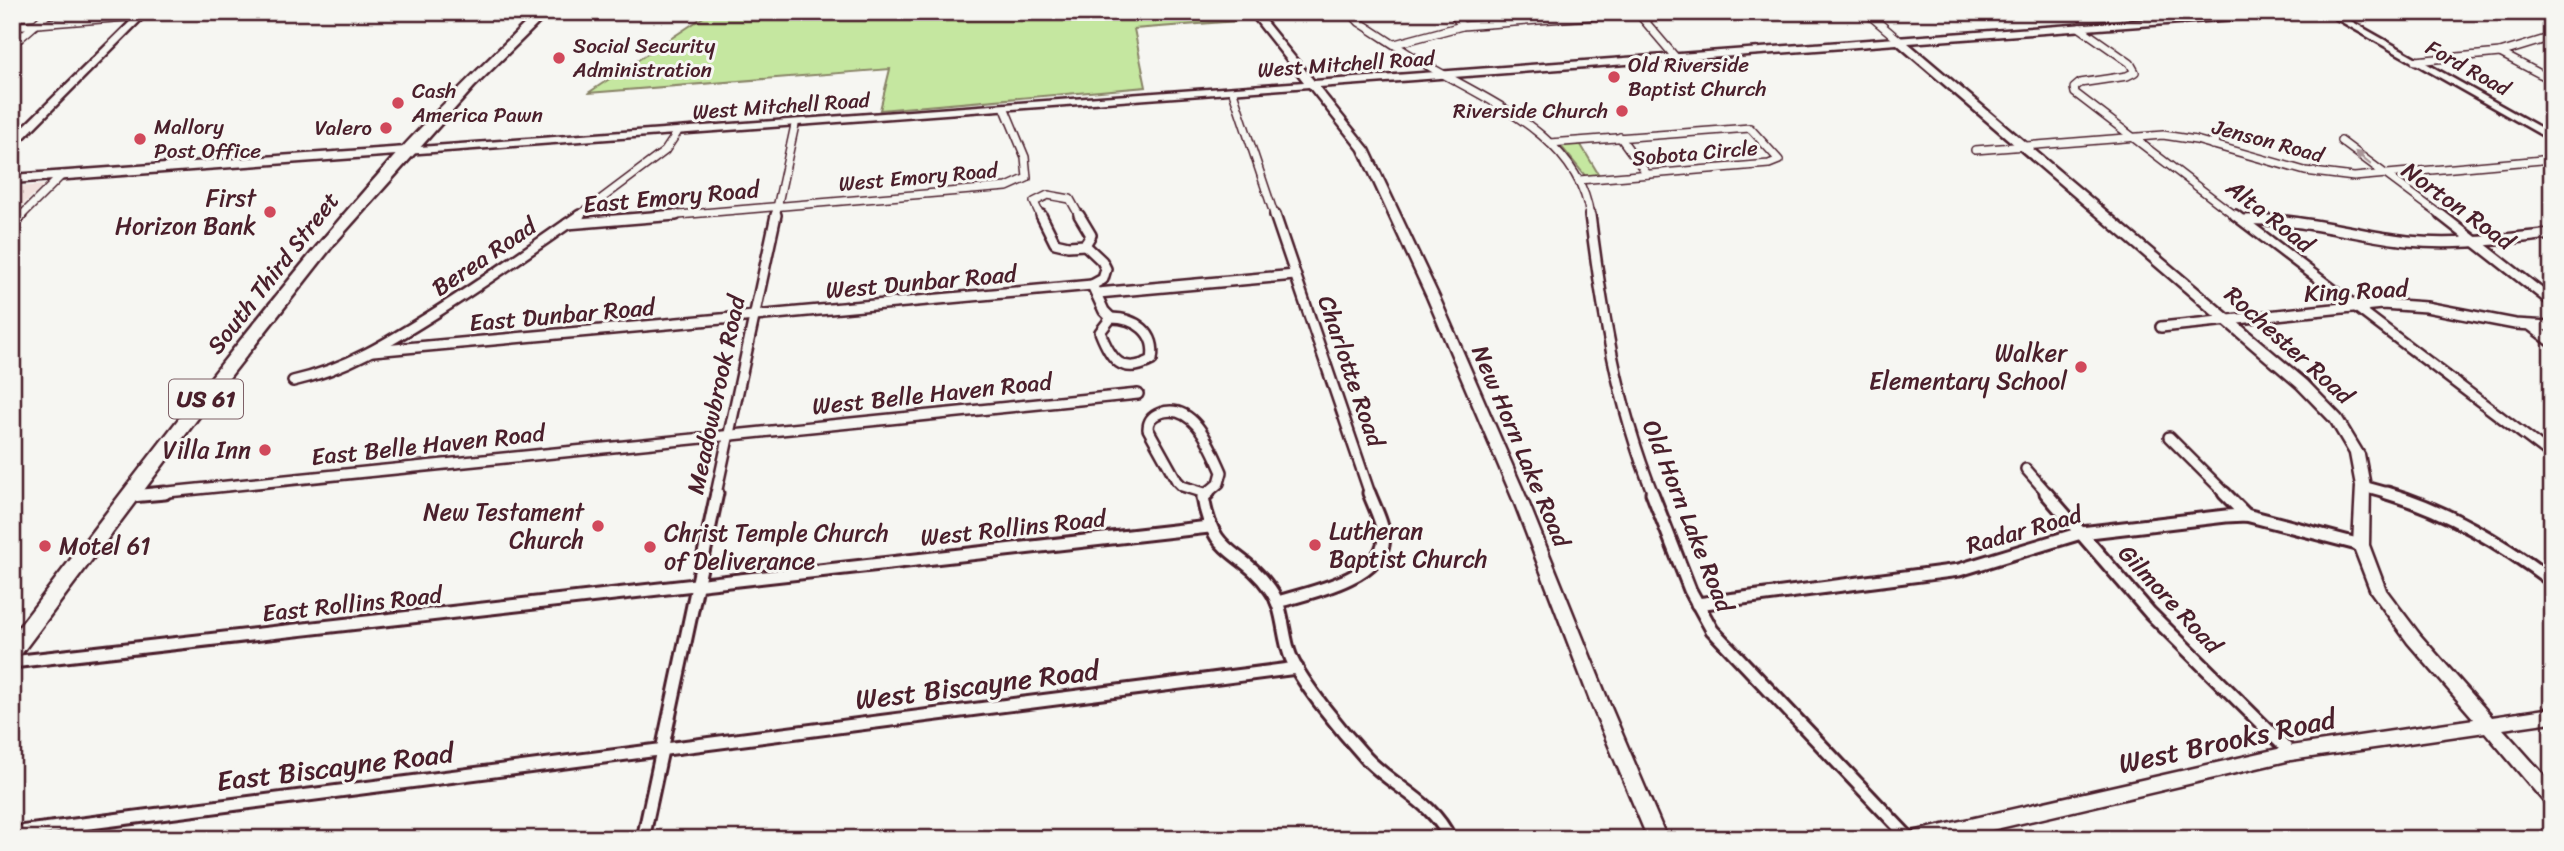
<svg xmlns="http://www.w3.org/2000/svg" width="2564" height="851" font-family="Sriracha,sans-serif">
  <style>
    .built { fill: #f2e0dc }
    .green { fill: #c5e7a0; stroke: #888366; stroke-width: 2 }
    .lines { fill: none; stroke-linecap: round; stroke-linejoin: round }
    .street-far2-casing { stroke: #4a1f2b; stroke-width: 10 }
    .street-far1-casing { stroke: #4a1f2b; stroke-width: 14 }
    .street-casing { stroke: #4a1f2b; stroke-width: 17 }
    .secondary-casing { stroke: #4a1f2b; stroke-width: 5 }
    .primary-casing { stroke: #4a1f2b; stroke-width: 5 }
    .highway-casing { stroke: #4a1f2b; stroke-width: 5 }
    .street-far2 { stroke: #f6f6f2; stroke-width: 7 }
    .street-far1 { stroke: #f6f6f2; stroke-width: 9 }
    .street { stroke: #f6f6f2; stroke-width: 11 }
    .secondary { fill: #f6f6f2; fill-rule: evenodd }
    .primary { fill: #f6f6f2; fill-rule: evenodd }
    .highway { fill: #f6f6f2; fill-rule: evenodd }
    .oneway { fill: #a99598 }
    .poi-dot { fill: #d1495b; stroke: #f6f6f2; stroke-width: 2.5 }
    .labels { text-anchor: middle; dominant-baseline: central; stroke-width: 6; stroke-linejoin: round; paint-order: stroke }
    .far-poi-label { font-size: 21px; fill: #4a1f2b; stroke: #f6f6f2; text-anchor: start }
    .far-street-label { font-size: 21px; fill: #4a1f2b; stroke: #f6f6f2 }
    .shield { fill: #f6f6f2; stroke: #7e6067; stroke-width: 2 }
    .shield-label { font-size: 23px; font-weight: bold; fill: #4a1f2b }
    .street-label { font-size: 24px; fill: #4a1f2b; stroke: #f6f6f2 }
    .poi-label { font-size: 24px; fill: #4a1f2b; stroke: #f6f6f2; text-anchor: end }
    .near-street-label { font-size: 28px; fill: #4a1f2b; stroke: #f6f6f2 }
  </style>
  <rect width="100%" height="100%" fill="#f6f6f2"/>
  <filter id="ink" filterUnits="userSpaceOnUse"><feTurbulence type="fractalNoise" baseFrequency=".0143" numOctaves="2"/><feDisplacementMap in="SourceGraphic" scale="14" xChannelSelector="R" yChannelSelector="G"/><feConvolveMatrix kernelMatrix="1 2 1 2 8 2 1 2 1" color-interpolation-filters="sRGB"/></filter>
  <g filter="url(#ink)">
    <!-- built -->
    <path class="built" d="M 44,185 L 12,215 L 12,187 Z"/>
    <!-- green -->
    <g class="green">
      <path d="M 711,12 L 1231,12 L 1236,21 L 1134,29 L 1146,87 L 880,110 L 890,69 L 588,93 Z"/>
      <path d="M 1578,144 L 1581,145 L 1599,175 L 1586,177 L 1560,145 Z"/>
    </g>
    <g class="lines">
      <!-- street-far2 casing -->
      <g class="street-far2-casing">
        <g id="street-far2">
          <path d="M 1350,12 L 1359,22 C 1383,37 1407,54 1432,68 C 1492,102 1580,139 1590,217"/>
          <path d="M 1452,12 L 1462,26"/>
          <path d="M 1637,12 L 1677,59"/>
          <path d="M 1866,12 L 1901,42"/>
          <path d="M 12,26 L 140,16"/>
          <path d="M 2080,28 L 2130,63 L 2135,72 L 2127,76 L 2080,83 L 2074,88 L 2075,93 L 2237,217"/>
          <path d="M 1395,44 L 1462,26 L 1643,12"/>
          <path d="M 12,45 L 50,12"/>
          <path d="M 2500,53 L 2552,80"/>
          <path d="M 2415,61 L 2500,53 L 2552,37"/>
          <path d="M 1233,92 L 1275,217"/>
          <path d="M 1620,137 L 1647,174"/>
          <path d="M 2341,141 L 2443,217"/>
          <path d="M 1550,143 L 1750,128 L 1779,160 L 1769,164 L 1579,180"/>
          <path d="M 2212,145 L 2223,129"/>
          <path d="M 1975,150 L 2163,135 L 2196,140 L 2305,171 L 2354,177 L 2552,159"/>
          <path d="M 20,217 L 62,175"/>
          <path d="M 577,217 L 665,151 L 677,133"/>
          <path d="M 655,217 L 1007,187 L 1027,178 L 1025,157 L 1005,109"/>
          <path d="M 775,217 L 795,125"/>
          <path d="M 1041,217 L 1034,202 L 1048,195 L 1070,199 L 1080,217"/>
        </g>
      </g>
      <!-- street-far1 casing -->
      <g class="street-far1-casing">
        <g id="street-far1">
          <path d="M 1041,215 L 1055,243 L 1068,246 L 1085,245"/>
          <path d="M 1079,215 L 1091,235 L 1085,245"/>
          <path d="M 1275,215 L 1370,494"/>
          <path d="M 1590,215 C 1602,310 1617,405 1653,494"/>
          <path d="M 2235,215 L 2552,456"/>
          <path d="M 2441,215 L 2552,302"/>
          <path d="M 2244,220 C 2300,217 2353,235 2408,241 C 2456,246 2504,239 2552,234"/>
          <path d="M 12,224 L 21,215"/>
          <path d="M 567,224 L 676,215"/>
          <path d="M 1085,245 L 1102,261 L 1106,269 L 1103,279 L 1092,285 L 1104,311 L 1111,318"/>
          <path d="M 1098,293 L 1295,275"/>
          <path d="M 1111,318 C 1135,318 1157,332 1152,360 C 1122,376 1111,360 1100,332 Z"/>
          <path d="M 2531,326 L 2552,342"/>
          <path d="M 2161,327 L 2382,304 L 2426,307 L 2515,324 L 2552,326"/>
          <path d="M 373,351 L 1092,285"/>
          <path d="M 293,381 C 347,369 391,341 437,312 C 486,281 533,248 580,215"/>
          <path d="M 2169,437 L 2226,494"/>
          <path d="M 2026,469 L 2048,494"/>
          <path d="M 2363,486 L 2392,494"/>
          <path d="M 1205,493 L 1182,486 L 1177,481 L 1148,429 C 1148,420 1152,416 1160,413 C 1194,401 1211,448 1222,472 L 1219,483 L 1206,494"/>
          <path d="M 148,494 L 1138,394"/>
          <path d="M 716,494 L 776,215"/>
        </g>
      </g>
      <!-- street casing -->
      <g class="street-casing">
        <g id="street">
          <path d="M 1208,493 L 1203,497 C 1213,559 1240,547 1270,589 C 1284,608 1282,633 1290,655 C 1300,682 1346,736 1366,758 C 1394,788 1432,800 1450,839"/>
          <path d="M 1652,493 L 1690,590 L 1712,630 L 1910,839"/>
          <path d="M 2046,493 L 2150,613 L 2291,753"/>
          <path d="M 2224,493 L 2246,515"/>
          <path d="M 2387,493 C 2448,511 2501,543 2552,581"/>
          <path d="M 131,496 L 165,493"/>
          <path d="M 1277,602 C 1308,593 1381,579 1384,539 C 1384,525 1374,506 1369,493"/>
          <path d="M 1697,604 L 1959,570 L 2081,533 L 2226,516 L 2246,515 L 2361,545"/>
          <path d="M 12,662 L 1209,527"/>
          <path d="M 12,833 L 1297,668"/>
          <path d="M 643,839 L 717,493"/>
        </g>
      </g>
      <!-- secondary casing -->
      <g class="secondary-casing">
        <g id="secondary">
          <path d="M 140,12 L 149,12 L 16,146 L 12,147 L 12,138 Z"/>
          <path d="M 1249,12 L 1258,12 L 1314,81 L 2249,12 L 2293,12 L 2289,15 L 1908,43 L 2307,381 L 2341,416 L 2364,454 L 2370,486 L 2369,545 L 2386,590 L 2420,635 L 2492,717 L 2552,708 L 2552,722 L 2503,729 L 2552,784 L 2552,805 L 2545,803 L 2485,732 L 2291,760 L 1953,839 L 1908,839 L 1910,833 L 1917,831 L 2291,746 L 2474,719 L 2408,643 L 2371,592 L 2353,545 L 2356,486 L 2350,454 L 2331,422 L 2297,387 L 1897,44 L 1319,87 L 1369,149 L 1439,297 L 1529,504 L 1609,703 L 1667,839 L 1648,839 L 1591,703 L 1515,504 L 1427,297 L 1359,150 L 1309,87 L 406,154 L 401,151 L 406,148 L 1304,82 Z"/>
          <path d="M 2324,12 L 2335,12 L 2552,134 L 2552,141 Z"/>
        </g>
      </g>
      <!-- primary casing -->
      <g class="primary-casing">
        <path id="primary" d="M 406,147 L 410,148 L 410,154 L 12,183 L 12,175 Z"/>
      </g>
      <!-- highway casing -->
      <g class="highway-casing">
        <path id="highway" d="M 537,12 L 550,12 L 474,87 L 335,243 L 207,406 L 19,657 L 12,659 L 12,636 C 136,475 257,311 392,159 C 438,108 488,60 537,12 Z"/>
      </g>
      <!-- street-far2 -->
      <use href="#street-far2" class="street-far2"/>
      <!-- street-far1 -->
      <use href="#street-far1" class="street-far1"/>
      <!-- street -->
      <use href="#street" class="street"/>
      <!-- secondary -->
      <use href="#secondary" class="secondary"/>
      <!-- primary -->
      <use href="#primary" class="primary"/>
      <!-- highway -->
      <use href="#highway" class="highway"/>
    </g>
    <!-- one-way arrows -->
    <defs><path id="oneway-solid" d="M-6-.8H1V-3.2L6.5 0L1 3.2V.8H-6Z" transform="scale(1.75)"/></defs>
    <use class="oneway" href="#oneway-solid" transform="translate(2363 158) rotate(-141)"/>
  </g>
  <!-- markers -->
  <g class="poi-dot">
    <circle cx="559" cy="58" r="7"/>
    <circle cx="1614" cy="77" r="7"/>
    <circle cx="398" cy="103" r="7"/>
    <circle cx="1622" cy="111" r="7"/>
    <circle cx="386" cy="128" r="7"/>
    <circle cx="140" cy="139" r="7"/>
    <circle cx="270" cy="212" r="7"/>
    <circle cx="2081" cy="367" r="7"/>
    <circle cx="265" cy="450" r="7"/>
    <circle cx="598" cy="526" r="7"/>
    <circle cx="1315" cy="545" r="7"/>
    <circle cx="45" cy="546" r="7"/>
    <circle cx="650" cy="547" r="7"/>
  </g>
  <g class="labels">
    <!-- far-poi labels -->
    <g class="far-poi-label">
      <text x="573" y="46">Social Security<tspan x="573" dy="24">Administration</tspan></text>
      <text x="1628" y="65">Old Riverside<tspan x="1628" dy="24">Baptist Church</tspan></text>
      <text x="412" y="91">Cash<tspan x="412" dy="24">America Pawn</tspan></text>
      <text x="1608" y="111" text-anchor="end">Riverside Church</text>
      <text x="154" y="127">Mallory<tspan x="154" dy="24">Post Office</tspan></text>
      <text x="372" y="128" text-anchor="end">Valero</text>
    </g>
    <!-- far-street labels -->
    <g class="far-street-label">
      <text transform="translate(1346 64) rotate(-4)">West Mitchell Road</text>
      <text transform="translate(2468 68) rotate(29)">Ford Road</text>
      <text transform="translate(781 106) rotate(-4)">West Mitchell Road</text>
      <text transform="translate(2268 141) rotate(15)">Jenson Road</text>
      <text transform="translate(1695 153) rotate(-5)">Sobota Circle</text>
      <text transform="translate(918 177) rotate(-5)">West Emory Road</text>
    </g>
    <!-- shield labels -->
    <rect class="shield" x="169" y="379.5" width="74" height="39" rx="5"/>
    <g class="shield-label">
      <text x="206" y="399">US 61</text>
    </g>
    <!-- street labels -->
    <g class="street-label">
      <text transform="translate(671 197) rotate(-5)">East Emory Road</text>
      <text transform="translate(2458 206) rotate(36)">Norton Road</text>
      <text transform="translate(2270 216) rotate(38)">Alta Road</text>
      <text transform="translate(484 257) rotate(-34)">Berea Road</text>
      <text transform="translate(273 273) rotate(-52)">South Third Street</text>
      <text transform="translate(921 282) rotate(-5)">West Dunbar Road</text>
      <text transform="translate(2356 291) rotate(-3)">King Road</text>
      <text transform="translate(562 315) rotate(-5)">East Dunbar Road</text>
      <text transform="translate(2289 345) rotate(42)">Rochester Road</text>
      <text transform="translate(1351 371) rotate(71)">Charlotte Road</text>
      <text transform="translate(932 394) rotate(-6)">West Belle Haven Road</text>
      <text transform="translate(716 395) rotate(-78)">Meadowbrook Road</text>
      <text transform="translate(428 445) rotate(-6)">East Belle Haven Road</text>
      <text transform="translate(1521 446) rotate(67)">New Horn Lake Road</text>
      <text transform="translate(1688 516) rotate(68)">Old Horn Lake Road</text>
      <text transform="translate(1013 528) rotate(-6)">West Rollins Road</text>
      <text transform="translate(2024 530) rotate(-16)">Radar Road</text>
      <text transform="translate(2170 599) rotate(47)">Gilmore Road</text>
      <text transform="translate(352 604) rotate(-6)">East Rollins Road</text>
    </g>
    <!-- poi labels -->
    <g class="poi-label">
      <text x="256" y="198">First<tspan x="256" dy="28">Horizon Bank</tspan></text>
      <text x="2067" y="353">Walker<tspan x="2067" dy="28">Elementary School</tspan></text>
      <text x="251" y="450">Villa Inn</text>
      <text x="584" y="512">New Testament<tspan x="584" dy="28">Church</tspan></text>
      <text x="1329" y="531" text-anchor="start">Lutheran<tspan x="1329" dy="28">Baptist Church</tspan></text>
      <text x="664" y="533" text-anchor="start">Christ Temple Church<tspan x="664" dy="28">of Deliverance</tspan></text>
      <text x="59" y="546" text-anchor="start">Motel 61</text>
    </g>
    <!-- near-street labels -->
    <g class="near-street-label">
      <text transform="translate(977 685) rotate(-7)">West Biscayne Road</text>
      <text transform="translate(2227 741) rotate(-12)">West Brooks Road</text>
      <text transform="translate(335 767) rotate(-7)">East Biscayne Road</text>
    </g>
  </g>
  <!-- margin -->
  <rect width="2564" height="851" fill="none" stroke="#f6f6f2" stroke-width="42"/>
  <rect x="21" y="21" width="2522" height="809" fill="none" stroke="#4a1f2b" stroke-width="2.5" filter="url(#ink)"/>
</svg>
